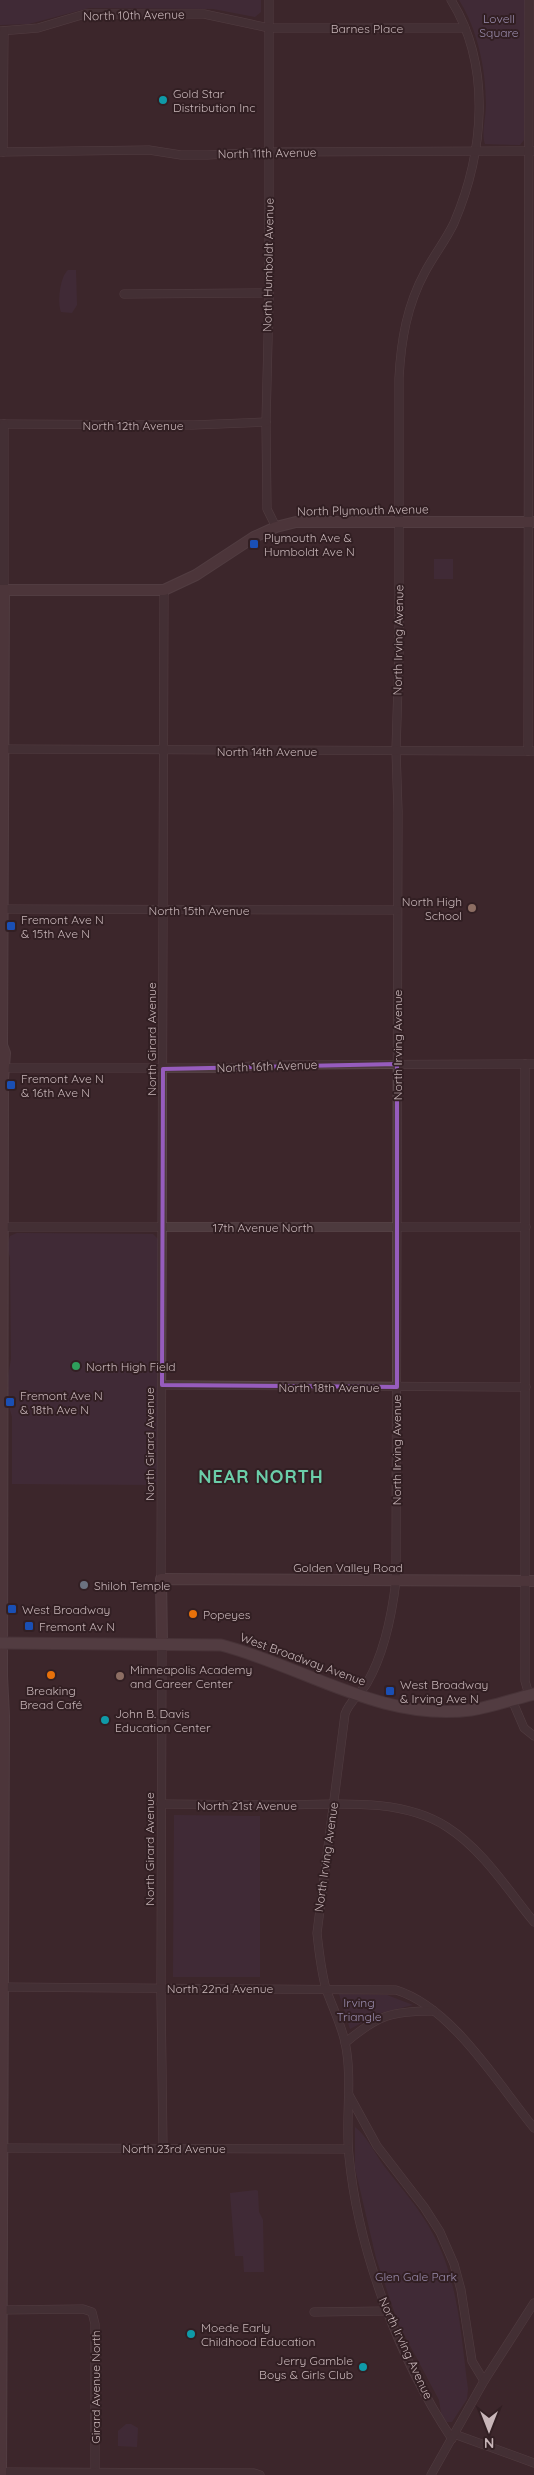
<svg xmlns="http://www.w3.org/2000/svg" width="534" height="2475" font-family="Quicksand,sans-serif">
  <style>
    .green { fill: #463043 }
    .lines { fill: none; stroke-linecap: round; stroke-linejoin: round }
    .street-casing { stroke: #6b585c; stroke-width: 9 }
    .secondary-casing { stroke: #6b585c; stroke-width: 12 }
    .primary-casing { stroke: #564347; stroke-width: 13 }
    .street { stroke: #4d3a3e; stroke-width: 8 }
    .secondary { stroke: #60484c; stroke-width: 10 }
    .primary { stroke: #6d585c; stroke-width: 11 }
    .marked { fill: none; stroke: #965cbd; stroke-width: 4; stroke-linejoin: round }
    .culture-dot { fill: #0f9aa8; stroke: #321f23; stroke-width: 2 }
    .transit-dot { fill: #1a4fb4; stroke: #321f23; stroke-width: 2 }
    .education-dot { fill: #8d6e63; stroke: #321f23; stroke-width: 2 }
    .leisure-dot { fill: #2e9e5b; stroke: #321f23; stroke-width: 2 }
    .worship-dot { fill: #6b7280; stroke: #321f23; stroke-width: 2 }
    .food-dot { fill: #e8710a; stroke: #321f23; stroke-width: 2 }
    .labels { text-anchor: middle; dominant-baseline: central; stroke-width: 4; stroke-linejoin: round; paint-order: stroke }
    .street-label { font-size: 12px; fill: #c8b6b9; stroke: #321f23 }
    .park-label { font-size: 12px; fill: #998bac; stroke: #321f23 }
    .poi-label { font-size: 12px; fill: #c8b6b9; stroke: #321f23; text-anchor: start }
    .district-label { font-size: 18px; font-weight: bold; letter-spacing: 1px; fill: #6bcea9; stroke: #321f23 }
  </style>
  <rect width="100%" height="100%" fill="#3d262b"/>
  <!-- green -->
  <g class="green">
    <path d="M 0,0 L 261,0 L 261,12 L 255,17 L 213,9 L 89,8 L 29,24 L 0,25 Z"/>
    <path d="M 459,0 L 525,0 L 524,140 L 520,145 L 485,144 C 481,133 486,118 486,105 C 486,70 478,30 459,0 Z"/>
    <path d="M 68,270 L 76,270 L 77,305 L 72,313 L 61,312 C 57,302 60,277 68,270 Z"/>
    <rect x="434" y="559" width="19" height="20"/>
    <path d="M 17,1233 L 153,1234 L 159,1240 L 158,1485 L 12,1484 L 12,1417 L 8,1402 L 8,1376 L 11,1359 L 10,1258 L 7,1246 L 10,1236 Z"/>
    <path d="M 174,1815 L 260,1816 L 260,1977 L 173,1977 Z"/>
    <path d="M 339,1994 L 387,1995 L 413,2005 L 381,2013 L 350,2029 Z"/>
    <path d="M 355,2127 C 367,2136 375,2154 384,2166 C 401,2188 420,2209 433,2234 C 459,2281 461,2337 468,2389 L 467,2399 L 452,2422 L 447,2422 L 442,2418 L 439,2400 L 398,2323 L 376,2258 L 355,2168 Z"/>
    <path d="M 256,2190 L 258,2191 L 259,2212 L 263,2220 L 264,2272 L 244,2272 L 243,2256 L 235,2256 L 230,2193 Z"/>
    <path d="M 126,2424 L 131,2424 L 138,2428 L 137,2447 L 118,2446 L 118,2431 Z"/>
  </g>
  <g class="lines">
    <!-- street casing -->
    <g class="street-casing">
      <g id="street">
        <path d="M 269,0 L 269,298 L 266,422 L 267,509 L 276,527"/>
        <path d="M 451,0 C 492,66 484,153 454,223 C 446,240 434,255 425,272 C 407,305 401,340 399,378 L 399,653 L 396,750 L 398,811 L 396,1580 C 392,1615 385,1652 367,1683 C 360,1694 349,1702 345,1714 L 317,1933 C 319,1952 321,1970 326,1989 C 332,2006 341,2024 345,2042 C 353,2079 345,2119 349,2156 C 358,2251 399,2359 452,2439"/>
        <path d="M 0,31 L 38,28 L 85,14 L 204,14 L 269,28 L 465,28"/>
        <path d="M 0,152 L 149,150 L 181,155 L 207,155 L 269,152 L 534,151"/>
        <path d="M 3,152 L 4,31"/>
        <path d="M 124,294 L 269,293"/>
        <path d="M 0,424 L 193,425 L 266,422"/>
        <path d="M 4,590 L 4,424"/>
        <path d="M 0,749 L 534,751"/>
        <path d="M 528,751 L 529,0"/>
        <path d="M 0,909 L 397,910"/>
        <path d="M 525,1064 L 525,1681 L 529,1695"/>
        <path d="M 0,1068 L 230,1068 L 261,1065 L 534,1064"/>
        <path d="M 0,1227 L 526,1227"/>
        <path d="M 162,1385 L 526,1387"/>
        <path d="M 161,1579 L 164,590"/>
        <path d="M 162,1643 L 161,1994 L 163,2148"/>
        <path d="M 512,1700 L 524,1728 L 534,1736"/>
        <path d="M 161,1804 C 199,1804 237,1805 275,1805 C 329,1805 400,1796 447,1827 C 483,1850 507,1889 534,1922"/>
        <path d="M 0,1987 L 396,1990 C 452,2007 498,2084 534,2128"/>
        <path d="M 345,2043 C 378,2015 391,2011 434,2011"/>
        <path d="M 349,2095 L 377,2146 L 424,2207 L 440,2232 L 454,2264 L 461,2290 L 472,2361 L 484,2381"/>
        <path d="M 0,2148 L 348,2149"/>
        <path d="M 0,2310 L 83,2309 L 92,2312 L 95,2324 L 95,2471"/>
        <path d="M 314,2312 L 387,2311"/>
        <path d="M 454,2434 L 534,2463"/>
        <path d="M 0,2472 L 254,2473 L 260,2475"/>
        <path d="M 431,2475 L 484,2381 L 534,2303"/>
      </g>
    </g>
    <!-- secondary casing -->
    <g class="secondary-casing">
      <g id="secondary">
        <path d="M 0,590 L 164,590 L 196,575 L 254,537 L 276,527 L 296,522 L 534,522"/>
        <path d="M 162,1643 L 161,1579 L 534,1581"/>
        <path d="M 1,2475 L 4,1716 L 2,1676 L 3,1079 L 5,1053 L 2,1045 L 4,590"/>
      </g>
    </g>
    <!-- primary casing -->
    <g class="primary-casing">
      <path id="primary" d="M 0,1643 L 221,1645 C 303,1666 382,1722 471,1710 C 492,1707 513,1699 534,1694"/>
    </g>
    <!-- street -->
    <use href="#street" class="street"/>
    <!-- secondary -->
    <use href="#secondary" class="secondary"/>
    <!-- primary -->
    <use href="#primary" class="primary"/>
  </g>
  <!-- marked area -->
  <path d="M0 0H534V2475H0ZM 397,1064 L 397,1387 L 162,1385 L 163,1069 Z" fill="#3d262b" fill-opacity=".55" fill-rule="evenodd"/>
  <path class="marked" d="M 397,1064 L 397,1387 L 162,1385 L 163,1069 Z"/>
  <!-- markers -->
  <g class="culture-dot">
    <circle cx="163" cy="100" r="5"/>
    <circle cx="105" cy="1720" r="5"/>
    <circle cx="191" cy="2334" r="5"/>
    <circle cx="363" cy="2367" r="5"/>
  </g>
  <g class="transit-dot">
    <rect x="249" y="539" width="10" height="10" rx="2.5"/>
    <rect x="6" y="921" width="10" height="10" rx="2.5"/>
    <rect x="6" y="1080" width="10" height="10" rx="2.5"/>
    <rect x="5" y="1397" width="10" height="10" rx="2.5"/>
    <rect x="7" y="1604" width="10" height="10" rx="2.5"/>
    <rect x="24" y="1621" width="10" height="10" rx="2.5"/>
    <rect x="385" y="1686" width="10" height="10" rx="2.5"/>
  </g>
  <g class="education-dot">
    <circle cx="472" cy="908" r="5"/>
    <circle cx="120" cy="1676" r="5"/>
  </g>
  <circle class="leisure-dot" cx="76" cy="1366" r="5"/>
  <circle class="worship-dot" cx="84" cy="1585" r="5"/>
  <g class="food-dot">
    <circle cx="193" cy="1614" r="5"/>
    <circle cx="51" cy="1675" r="5"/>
  </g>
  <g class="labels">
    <!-- street labels -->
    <g class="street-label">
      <text transform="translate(134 15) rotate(-1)">North 10th Avenue</text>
      <text x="367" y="28">Barnes Place</text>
      <text transform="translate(267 153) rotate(-1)">North 11th Avenue</text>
      <text transform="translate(268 265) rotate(-89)">North Humboldt Avenue</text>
      <text x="133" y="425">North 12th Avenue</text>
      <text transform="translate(363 510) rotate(-1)">North Plymouth Avenue</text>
      <text transform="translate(398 640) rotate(-89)">North Irving Avenue</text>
      <text x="267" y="751">North 14th Avenue</text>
      <text x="199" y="910">North 15th Avenue</text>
      <text transform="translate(151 1039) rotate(-90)">North Girard Avenue</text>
      <text transform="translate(397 1045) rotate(-90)">North Irving Avenue</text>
      <text transform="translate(267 1066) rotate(-2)">North 16th Avenue</text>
      <text x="263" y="1227">17th Avenue North</text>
      <text x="329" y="1387">North 18th Avenue</text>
      <text transform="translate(149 1444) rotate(-90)">North Girard Avenue</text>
      <text transform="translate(396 1450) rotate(-90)">North Irving Avenue</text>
      <text x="348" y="1567">Golden Valley Road</text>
      <text transform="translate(303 1659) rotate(20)">West Broadway Avenue</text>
      <text x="247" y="1805">North 21st Avenue</text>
      <text transform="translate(149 1849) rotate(-90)">North Girard Avenue</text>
      <text transform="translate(326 1857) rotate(-82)">North Irving Avenue</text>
      <text x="220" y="1988">North 22nd Avenue</text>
      <text x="174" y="2148">North 23rd Avenue</text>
      <text transform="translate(406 2348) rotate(65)">North Irving Avenue</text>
      <text transform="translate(95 2387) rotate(-90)">Girard Avenue North</text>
    </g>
    <!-- park labels -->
    <g class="park-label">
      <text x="499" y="18">Lovell<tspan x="499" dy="14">Square</tspan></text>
      <text x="359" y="2002">Irving<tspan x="359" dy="14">Triangle</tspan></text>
      <text x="416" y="2276">Glen Gale Park</text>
    </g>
    <!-- poi labels -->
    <g class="poi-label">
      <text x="173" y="93">Gold Star<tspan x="173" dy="14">Distribution Inc</tspan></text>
      <text x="264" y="537">Plymouth Ave &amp;<tspan x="264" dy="14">Humboldt Ave N</tspan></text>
      <text x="462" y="901" text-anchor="end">North High<tspan x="462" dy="14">School</tspan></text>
      <text x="21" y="919">Fremont Ave N<tspan x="21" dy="14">&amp; 15th Ave N</tspan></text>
      <text x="21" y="1078">Fremont Ave N<tspan x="21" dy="14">&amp; 16th Ave N</tspan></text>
      <text x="86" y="1366">North High Field</text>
      <text x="20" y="1395">Fremont Ave N<tspan x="20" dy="14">&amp; 18th Ave N</tspan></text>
      <text x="94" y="1585">Shiloh Temple</text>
      <text x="22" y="1609">West Broadway</text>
      <text x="203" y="1614">Popeyes</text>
      <text x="39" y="1626">Fremont Av N</text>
      <text x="130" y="1669">Minneapolis Academy<tspan x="130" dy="14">and Career Center</tspan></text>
      <text x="400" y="1684">West Broadway<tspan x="400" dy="14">&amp; Irving Ave N</tspan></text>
      <text x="51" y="1690" text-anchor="middle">Breaking<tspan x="51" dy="14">Bread Café</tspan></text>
      <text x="115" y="1713">John B. Davis<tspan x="115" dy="14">Education Center</tspan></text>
      <text x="201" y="2327">Moede Early<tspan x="201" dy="14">Childhood Education</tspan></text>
      <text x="353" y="2360" text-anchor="end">Jerry Gamble<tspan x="353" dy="14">Boys &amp; Girls Club</tspan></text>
    </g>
    <!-- district labels -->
    <g class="district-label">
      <text x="261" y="1476">NEAR NORTH</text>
    </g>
  </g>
  <!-- north arrow -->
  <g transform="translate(489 2430) rotate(180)" stroke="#321f23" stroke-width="4" paint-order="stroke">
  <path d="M0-4L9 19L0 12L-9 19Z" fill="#c8b6b9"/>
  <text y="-8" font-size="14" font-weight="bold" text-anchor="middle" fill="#c8b6b9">N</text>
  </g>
</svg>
